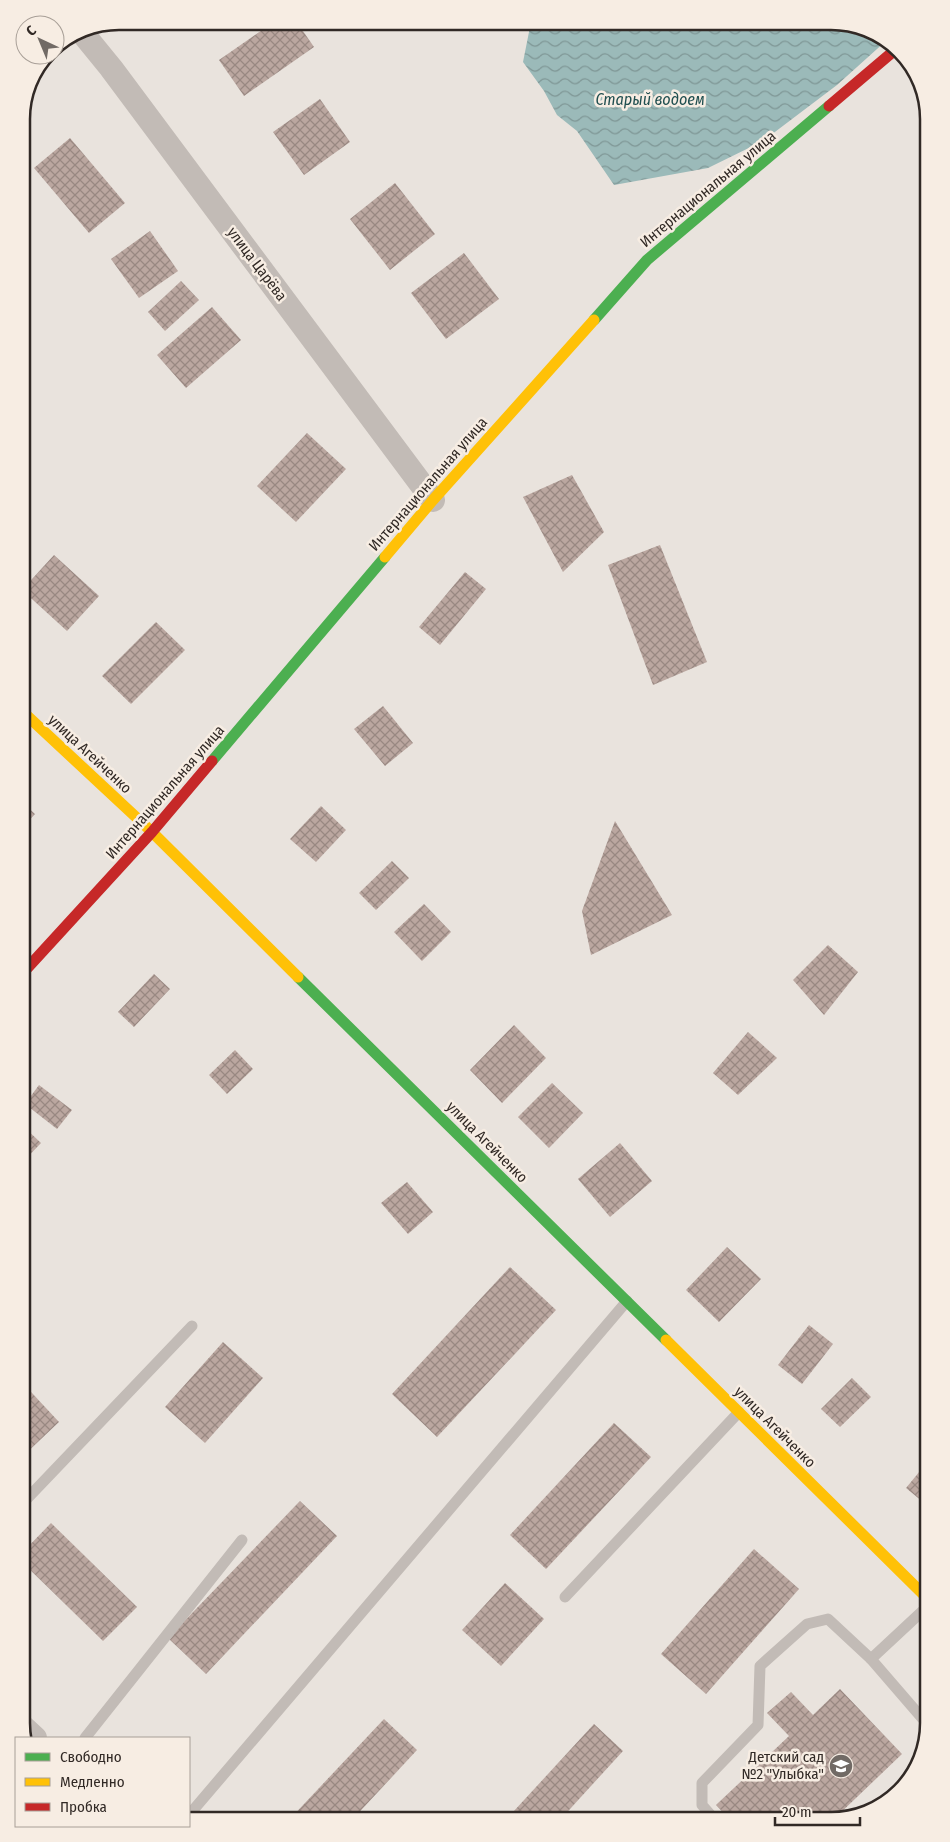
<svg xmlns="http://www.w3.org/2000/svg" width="950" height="1842" font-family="'Fira Sans Condensed',sans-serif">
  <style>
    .water { fill: url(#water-waves) }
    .building { fill: url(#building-cross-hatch) }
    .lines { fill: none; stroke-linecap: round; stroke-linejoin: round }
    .lane { stroke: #c2bbb6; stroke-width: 11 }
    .street { stroke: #c2bbb6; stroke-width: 24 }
    .fast { stroke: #4caf50; stroke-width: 11 }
    .slow { stroke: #ffc107; stroke-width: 11 }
    .jam { stroke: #c62828; stroke-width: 11 }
    .labels { text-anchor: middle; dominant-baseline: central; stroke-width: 5; stroke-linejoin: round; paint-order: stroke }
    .street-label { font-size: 15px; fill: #312925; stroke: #f7ede3 }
    .poi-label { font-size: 15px; fill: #312925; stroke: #f7ede3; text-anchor: end }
    .water-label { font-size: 16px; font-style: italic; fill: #1f4e4f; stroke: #f7ede3 }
    .rim { fill: none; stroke: #312925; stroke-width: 2.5 }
  </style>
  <defs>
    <pattern id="water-waves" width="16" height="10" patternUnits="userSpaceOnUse" patternTransform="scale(1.25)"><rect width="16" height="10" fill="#9bbab9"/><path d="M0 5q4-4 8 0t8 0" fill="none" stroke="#7f9796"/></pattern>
    <pattern id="building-cross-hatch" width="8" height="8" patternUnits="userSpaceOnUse" patternTransform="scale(1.25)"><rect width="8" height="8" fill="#bba7a0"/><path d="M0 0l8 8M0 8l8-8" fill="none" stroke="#998882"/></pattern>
  </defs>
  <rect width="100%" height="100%" fill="#e9e3dd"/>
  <!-- water -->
  <path class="water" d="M 528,21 L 838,21 L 886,38 L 887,40 L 837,85 L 763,141 L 708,168 L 614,185 L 577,131 L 557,115 L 544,91 L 523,62 L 529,32 Z"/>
  <!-- building -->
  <g class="building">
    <path d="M 275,21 L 296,21 L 314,47 L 244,96 L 219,60 Z"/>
    <path d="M 26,94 L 31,100 L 23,107 Z"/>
    <path d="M 320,99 L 350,142 L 304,175 L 273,132 Z"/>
    <path d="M 70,138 L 125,203 L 89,233 L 34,168 Z"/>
    <path d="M 395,183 L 435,234 L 390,270 L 350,219 Z"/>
    <path d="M 150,231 L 178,271 L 139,298 L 111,259 Z"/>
    <path d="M 464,253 L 499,299 L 446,339 L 411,293 Z"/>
    <path d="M 181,281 L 199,300 L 165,331 L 148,312 Z"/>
    <path d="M 212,307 L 241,340 L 186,388 L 157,355 Z"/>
    <path d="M 307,433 L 346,469 L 296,522 L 257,486 Z"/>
    <path d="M 572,475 L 604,532 L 563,572 L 523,497 Z"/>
    <path d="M 660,545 L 707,662 L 653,685 L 608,565 Z"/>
    <path d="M 21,547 L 30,556 L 21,565 Z"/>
    <path d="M 54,555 L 99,596 L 67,631 L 22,590 Z"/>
    <path d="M 465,572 L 486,589 L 440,645 L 419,627 Z"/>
    <path d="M 156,622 L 185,650 L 131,704 L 102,676 Z"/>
    <path d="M 383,706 L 413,743 L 385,766 L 354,729 Z"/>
    <path d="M 21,801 L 35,814 L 21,829 Z"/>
    <path d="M 321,806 L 346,830 L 316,862 L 290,839 Z"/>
    <path d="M 615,821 L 672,915 L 591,955 L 582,911 Z"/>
    <path d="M 392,861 L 409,878 L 376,910 L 359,893 Z"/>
    <path d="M 424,904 L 451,932 L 422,961 L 394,932 Z"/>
    <path d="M 828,945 L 858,972 L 824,1015 L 793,980 Z"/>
    <path d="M 154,974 L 170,989 L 134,1027 L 118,1012 Z"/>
    <path d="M 514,1025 L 546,1058 L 502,1103 L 470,1070 Z"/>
    <path d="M 748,1032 L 777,1058 L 738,1095 L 713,1073 Z"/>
    <path d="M 235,1050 L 253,1069 L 227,1094 L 209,1075 Z"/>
    <path d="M 552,1083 L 583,1113 L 549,1148 L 518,1117 Z"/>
    <path d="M 39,1085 L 72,1110 L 57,1129 L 25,1104 Z"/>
    <path d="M 21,1124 L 41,1143 L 21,1164 Z"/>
    <path d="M 620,1143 L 652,1181 L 610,1217 L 578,1179 Z"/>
    <path d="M 407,1182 L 433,1212 L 408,1234 L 381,1203 Z"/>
    <path d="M 727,1247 L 761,1279 L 719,1322 L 686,1290 Z"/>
    <path d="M 510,1267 L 556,1310 L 437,1437 L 392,1394 Z"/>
    <path d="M 809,1325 L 833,1344 L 802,1384 L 778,1365 Z"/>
    <path d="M 223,1342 L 263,1378 L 205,1443 L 165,1407 Z"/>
    <path d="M 852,1378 L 871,1397 L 840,1427 L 821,1409 Z"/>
    <path d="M 31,1392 L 59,1422 L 21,1458 L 21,1401 Z"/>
    <path d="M 614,1423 L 651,1457 L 546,1569 L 510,1535 Z"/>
    <path d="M 929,1460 L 929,1507 L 906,1488 Z"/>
    <path d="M 300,1501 L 337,1536 L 206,1674 L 168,1638 Z"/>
    <path d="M 51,1523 L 137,1607 L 103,1641 L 21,1561 L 21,1554 Z"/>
    <path d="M 754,1549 L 799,1589 L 706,1694 L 661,1654 Z"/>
    <path d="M 505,1583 L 544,1619 L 501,1666 L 462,1630 Z"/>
    <path d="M 840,1689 L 902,1754 L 833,1820 L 731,1821 L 716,1805 L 789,1736 L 767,1713 L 791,1692 L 813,1715 Z"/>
    <path d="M 384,1719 L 417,1750 L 351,1821 L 288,1821 Z"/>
    <path d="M 594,1724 L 623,1751 L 559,1821 L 523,1821 L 513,1812 Z"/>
  </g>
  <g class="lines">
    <!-- lane -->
    <g class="lane">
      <path d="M 21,1505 L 192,1326"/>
      <path d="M 565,1597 L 739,1412"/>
      <path d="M 871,1659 L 929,1605"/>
      <path d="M 85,1738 L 242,1540"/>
      <path d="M 189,1815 L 627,1301"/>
      <path d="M 716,1821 L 702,1805 L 702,1783 L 758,1725 L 760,1666 L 807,1624 L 828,1619 L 871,1659 L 928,1725"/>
    </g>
    <!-- street -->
    <g class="street">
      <path d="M 80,30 L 111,68 L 433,500"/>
      <path d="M 22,1726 L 35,1738"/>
    </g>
    <!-- fast -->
    <g class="fast">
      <path d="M 594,320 L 647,260 L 829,106"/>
      <path d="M 212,761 L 385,557"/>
      <path d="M 298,977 L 666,1340"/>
    </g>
    <!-- slow -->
    <g class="slow">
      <path d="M 385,557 L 433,500 L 594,320"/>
      <path d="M 21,710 L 152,832 L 298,977"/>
      <path d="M 666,1340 L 929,1600"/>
    </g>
    <!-- jam -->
    <g class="jam">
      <path d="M 829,106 L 895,50"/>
      <path d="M 21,975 L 152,832 L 212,761"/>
    </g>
  </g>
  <!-- icons -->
  <defs>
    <g id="school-disc" transform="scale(1.25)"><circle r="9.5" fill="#716a65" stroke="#f7ede3"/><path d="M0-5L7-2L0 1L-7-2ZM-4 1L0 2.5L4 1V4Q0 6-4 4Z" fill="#fff"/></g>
  </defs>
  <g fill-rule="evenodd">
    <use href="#school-disc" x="841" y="1766"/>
  </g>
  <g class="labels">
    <!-- street labels -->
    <g class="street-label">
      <text transform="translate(708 189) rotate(-40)">Интернациональная улица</text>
      <text transform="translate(257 264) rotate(53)">улица Царёва</text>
      <text transform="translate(428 484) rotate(-49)">Интернациональная улица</text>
      <text transform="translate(90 754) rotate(43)">улица Агейченко</text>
      <text transform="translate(165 792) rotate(-49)">Интернациональная улица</text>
      <text transform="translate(487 1142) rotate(45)">улица Агейченко</text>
      <text transform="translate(775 1427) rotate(45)">улица Агейченко</text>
    </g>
    <!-- poi labels -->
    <g class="poi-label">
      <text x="824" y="1757">Детский сад<tspan x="824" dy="17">№2 "Улыбка"</tspan></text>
    </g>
    <!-- water labels -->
    <g class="water-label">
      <text x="650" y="99">Старый водоем</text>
    </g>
  </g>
  <!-- crop -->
  <path d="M0 0H950V1842H0ZM119 30H831A89 89 0 0 1 920 119V1723A89 89 0 0 1 831 1812H119A89 89 0 0 1 30 1723V119A89 89 0 0 1 119 30Z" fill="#f7ede3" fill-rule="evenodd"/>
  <path class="rim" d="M119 30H831A89 89 0 0 1 920 119V1723A89 89 0 0 1 831 1812H119A89 89 0 0 1 30 1723V119A89 89 0 0 1 119 30Z"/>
  <!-- legend -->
  <rect x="15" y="1737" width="175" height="90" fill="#f7ede3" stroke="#a89f97"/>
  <rect x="25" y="1753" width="25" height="8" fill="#4caf50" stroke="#a89f97"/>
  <text x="60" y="1762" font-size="15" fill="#312925">Свободно</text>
  <rect x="25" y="1778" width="25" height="8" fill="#ffc107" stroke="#a89f97"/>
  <text x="60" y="1787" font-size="15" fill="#312925">Медленно</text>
  <rect x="25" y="1803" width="25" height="8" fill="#c62828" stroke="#a89f97"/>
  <text x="60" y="1812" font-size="15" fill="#312925">Пробка</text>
  <!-- north arrow -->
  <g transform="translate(40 40) rotate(316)"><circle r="24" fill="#f7ede3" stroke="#a89f97"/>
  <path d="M0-4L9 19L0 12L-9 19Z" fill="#716a65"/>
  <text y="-8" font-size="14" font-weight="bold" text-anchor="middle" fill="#312925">С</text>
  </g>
  <!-- scale -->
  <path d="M775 1817v8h85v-8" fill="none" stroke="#312925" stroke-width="2.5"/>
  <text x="782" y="1817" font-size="15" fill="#312925" stroke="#f7ede3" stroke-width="4" paint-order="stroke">20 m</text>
</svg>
